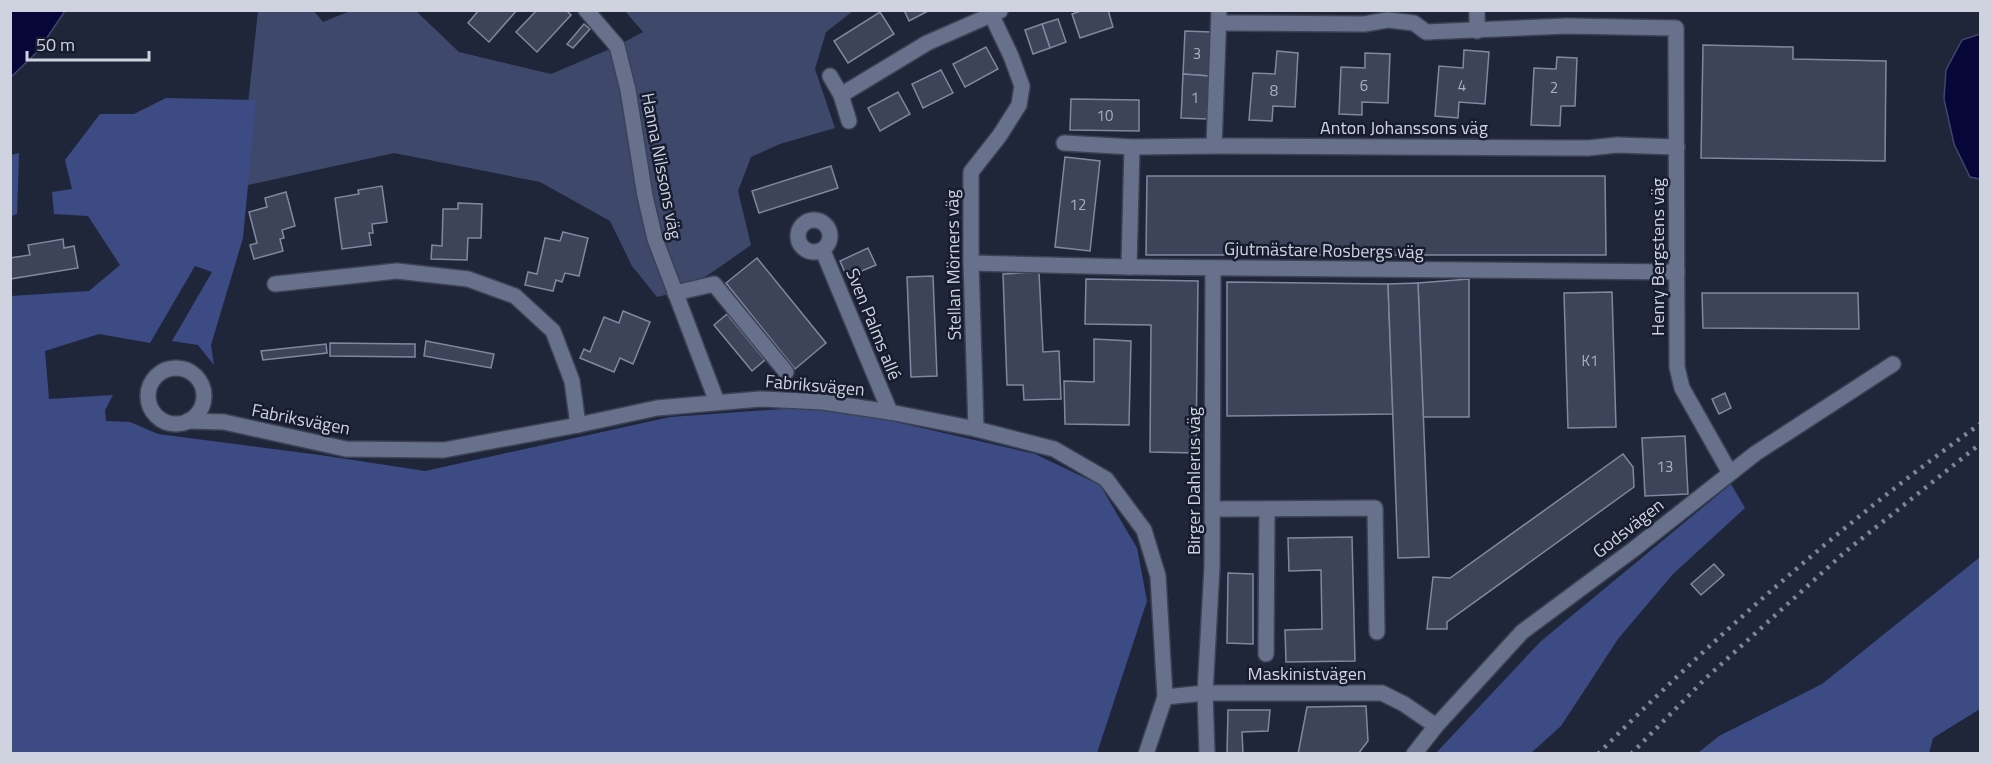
<svg xmlns="http://www.w3.org/2000/svg" width="1991" height="764" font-family="'Titillium Web',sans-serif">
  <style>
    .green { fill: #3e486b }
    .forest { fill: #3c4b84 }
    .water { fill: #060639; stroke: #42446b; stroke-width: 1.5 }
    .building { fill: #3d4459; stroke: #8088a0; stroke-width: 1.5 }
    .lines { fill: none; stroke-linecap: round; stroke-linejoin: round }
    .minor-casing { stroke: #3c4254; stroke-width: 18 }
    .minor { stroke: #68718c; stroke-width: 15 }
    .rail { stroke: #808595; stroke-width: 4.5; stroke-dasharray: 3 6; stroke-linecap: butt }
    .labels { text-anchor: middle; dominant-baseline: central; stroke-width: 5; stroke-linejoin: round; paint-order: stroke }
    .number-label { font-size: 15px; fill: #aaafbe }
    .street-label { font-size: 18px; fill: #cfd3e0; stroke: #171c2f }
  </style>
  <rect width="100%" height="100%" fill="#202639"/>
  <!-- green -->
  <path class="green" d="M 258,11 L 314,11 L 323,22 L 350,11 L 416,11 L 459,52 L 551,74 L 617,46 L 643,32 L 625,11 L 853,11 L 826,32 L 815,69 L 835,128 L 780,144 L 751,157 L 738,191 L 751,245 C 722,265 692,290 657,297 L 632,266 L 610,221 L 540,182 L 394,153 L 239,187 Z"/>
  <!-- forest -->
  <g class="forest">
    <path d="M 166,98 L 256,100 L 243,238 L 211,345 L 214,365 L 198,345 L 172,341 L 212,272 L 195,266 L 150,343 L 99,334 L 45,351 L 49,399 L 113,395 L 105,410 L 106,421 L 130,422 L 158,434 L 320,455 L 425,471 L 670,417 L 826,406 L 1035,454 L 1100,485 L 1137,548 L 1147,601 L 1097,753 L 11,754 L 11,296 L 89,291 L 120,265 L 88,216 L 54,214 L 52,192 L 72,189 L 65,160 L 100,114 L 134,114 Z"/>
    <path d="M 19,153 L 17,214 L 11,216 L 11,155 Z"/>
    <path d="M 1731,484 L 1745,508 L 1673,574 L 1618,639 L 1561,726 L 1531,753 L 1436,753 L 1540,642 Z"/>
    <path d="M 1980,557 L 1980,709 L 1933,738 L 1929,753 L 1698,753 L 1719,736 L 1822,684 Z"/>
  </g>
  <!-- water -->
  <g class="water">
    <path d="M 11,10 L 65,11 L 38,51 L 11,77 Z"/>
    <path d="M 1980,34 L 1980,179 L 1970,177 L 1954,144 L 1944,99 L 1946,70 L 1962,40 Z"/>
  </g>
  <!-- building -->
  <g class="building">
    <path d="M 479,10 L 517,10 L 489,42 L 468,23 Z"/>
    <path d="M 537,10 L 566,10 L 571,15 L 537,52 L 516,32 Z"/>
    <path d="M 904,10 L 930,10 L 909,21 Z"/>
    <path d="M 1083,10 L 1108,10 L 1113,27 L 1080,38 L 1072,14 Z"/>
    <path d="M 880,12 L 894,34 L 848,63 L 834,41 Z"/>
    <path d="M 1058,19 L 1066,42 L 1050,48 L 1042,24 Z"/>
    <path d="M 584,24 L 590,29 L 573,48 L 567,44 Z"/>
    <path d="M 1042,24 L 1050,48 L 1033,54 L 1025,30 Z"/>
    <path d="M 1185,31 L 1211,32 L 1209,76 L 1183,74 Z"/>
    <path d="M 1703,45 L 1793,47 L 1793,59 L 1886,61 L 1885,161 L 1701,158 Z"/>
    <path d="M 986,47 L 998,69 L 965,87 L 953,64 Z"/>
    <path d="M 1464,50 L 1489,52 L 1485,104 L 1459,102 L 1458,118 L 1435,116 L 1439,66 L 1463,68 Z"/>
    <path d="M 1277,51 L 1298,53 L 1295,107 L 1273,106 L 1272,121 L 1249,120 L 1253,73 L 1275,74 Z"/>
    <path d="M 1365,53 L 1390,54 L 1388,103 L 1362,102 L 1362,115 L 1339,114 L 1341,67 L 1365,68 Z"/>
    <path d="M 1557,57 L 1577,58 L 1575,106 L 1561,106 L 1560,126 L 1531,125 L 1534,68 L 1556,69 Z"/>
    <path d="M 941,70 L 953,93 L 923,108 L 912,84 Z"/>
    <path d="M 1183,74 L 1209,76 L 1207,119 L 1181,118 Z"/>
    <path d="M 898,92 L 910,114 L 880,131 L 868,108 Z"/>
    <path d="M 1071,99 L 1139,100 L 1139,131 L 1070,130 Z"/>
    <path d="M 1065,157 L 1100,161 L 1090,251 L 1055,247 Z"/>
    <path d="M 831,166 L 838,188 L 759,213 L 752,191 Z"/>
    <path d="M 1147,176 L 1605,176 L 1606,255 L 1146,255 Z"/>
    <path d="M 382,186 L 387,222 L 372,224 L 373,233 L 369,233 L 371,245 L 342,249 L 335,198 L 359,194 L 358,190 Z"/>
    <path d="M 286,192 L 295,226 L 282,230 L 284,238 L 280,239 L 283,251 L 254,259 L 250,245 L 257,243 L 249,212 L 267,207 L 265,198 Z"/>
    <path d="M 458,203 L 482,204 L 481,238 L 468,238 L 467,260 L 431,259 L 432,245 L 442,246 L 443,209 L 458,209 Z"/>
    <path d="M 563,232 L 588,238 L 579,276 L 565,273 L 562,282 L 556,280 L 553,291 L 525,285 L 528,272 L 537,274 L 545,238 L 560,241 Z"/>
    <path d="M 63,239 L 64,248 L 74,246 L 78,268 L 10,279 L 10,258 L 30,255 L 28,245 Z"/>
    <path d="M 868,248 L 876,265 L 847,277 L 840,261 Z"/>
    <path d="M 757,258 L 826,343 L 795,369 L 726,283 Z"/>
    <path d="M 1039,272 L 1043,352 L 1059,351 L 1061,399 L 1024,400 L 1023,385 L 1007,385 L 1003,274 Z"/>
    <path d="M 933,276 L 937,376 L 911,377 L 907,277 Z"/>
    <path d="M 1086,279 L 1198,281 L 1196,453 L 1150,452 L 1151,325 L 1085,324 Z"/>
    <path d="M 1469,279 L 1469,417 L 1423,417 L 1418,283 Z"/>
    <path d="M 1227,282 L 1388,284 L 1393,414 L 1227,416 Z"/>
    <path d="M 1418,283 L 1429,557 L 1398,558 L 1388,284 Z"/>
    <path d="M 1612,292 L 1616,427 L 1568,428 L 1564,293 Z"/>
    <path d="M 1702,293 L 1858,293 L 1859,329 L 1703,328 Z"/>
    <path d="M 623,311 L 650,322 L 633,364 L 620,358 L 614,372 L 580,358 L 584,349 L 590,352 L 604,317 L 619,323 Z"/>
    <path d="M 727,314 L 765,360 L 752,371 L 714,325 Z"/>
    <path d="M 1094,339 L 1131,341 L 1129,425 L 1065,424 L 1064,381 L 1094,382 Z"/>
    <path d="M 426,341 L 494,354 L 491,368 L 424,356 Z"/>
    <path d="M 330,343 L 415,344 L 415,357 L 330,356 Z"/>
    <path d="M 326,344 L 327,353 L 263,360 L 261,351 Z"/>
    <path d="M 1725,393 L 1731,408 L 1719,414 L 1712,399 Z"/>
    <path d="M 1685,436 L 1688,494 L 1645,496 L 1642,438 Z"/>
    <path d="M 1623,454 L 1633,467 L 1634,487 L 1447,622 L 1447,629 L 1427,629 L 1433,577 L 1450,578 Z"/>
    <path d="M 1352,537 L 1355,661 L 1286,662 L 1285,630 L 1322,629 L 1321,570 L 1289,571 L 1288,538 Z"/>
    <path d="M 1714,564 L 1724,575 L 1701,595 L 1691,584 Z"/>
    <path d="M 1228,573 L 1253,574 L 1253,644 L 1227,643 Z"/>
    <path d="M 1366,706 L 1368,741 L 1358,754 L 1298,754 L 1307,707 Z"/>
    <path d="M 1228,710 L 1270,710 L 1268,731 L 1242,732 L 1243,754 L 1227,754 Z"/>
  </g>
  <g class="lines">
    <!-- minor casing -->
    <g class="minor-casing">
      <g id="minor">
        <path d="M 586,10 L 617,46 L 628,90 L 645,196 L 655,239 L 717,402"/>
        <path d="M 1219,23 L 1364,24 L 1388,20 L 1414,23 L 1426,32 L 1567,26 L 1676,28 L 1677,367 L 1682,388 L 1730,473"/>
        <path d="M 1477,31 L 1477,10"/>
        <path d="M 830,76 L 841,95 L 849,121"/>
        <path d="M 841,95 L 927,43 L 1000,11"/>
        <path d="M 1064,143 L 1132,147 L 1214,146 L 1588,148 L 1617,145 L 1677,147"/>
        <path d="M 1214,146 L 1219,10"/>
        <circle cx="814" cy="236" r="16"/>
        <path d="M 823,251 L 890,412"/>
        <path d="M 971,263 L 1129,267 L 1677,272"/>
        <path d="M 1129,267 L 1132,147"/>
        <path d="M 275,284 L 397,271 L 468,279 L 515,296 L 553,331 L 572,381 L 578,425"/>
        <path d="M 675,293 L 714,284 L 786,372"/>
        <circle cx="176" cy="396" r="28"/>
        <path d="M 188,421 L 224,422 L 346,449 L 444,450 L 578,425 L 657,408 L 760,399 L 823,402 L 890,412 L 976,429 L 1054,449 L 1106,479 L 1144,530 L 1158,576 L 1165,697 L 1146,754"/>
        <path d="M 976,429 L 971,263 L 971,172 L 1000,135 L 1019,105 L 1022,86 L 1011,56 L 991,14"/>
        <path d="M 1213,509 L 1375,508 L 1377,632"/>
        <path d="M 1266,654 L 1267,509"/>
        <path d="M 1165,697 L 1205,693 L 1212,567 L 1213,268"/>
        <path d="M 1207,754 L 1205,693 L 1382,693 L 1404,704 L 1436,726"/>
        <path d="M 1414,754 L 1436,726 L 1522,632 L 1634,549 L 1756,453 L 1893,364"/>
      </g>
    </g>
    <!-- minor -->
    <use href="#minor" class="minor"/>
    <!-- rail -->
    <g class="rail">
      <path d="M 1598,754 C 1717,634 1844,522 1980,424"/>
      <path d="M 1631,754 L 1706,678 L 1845,552 L 1980,444"/>
    </g>
  </g>
  <g class="labels">
    <!-- number labels -->
    <g class="number-label">
      <text x="1197" y="53">3</text>
      <text x="1364" y="85">6</text>
      <text x="1462" y="85">4</text>
      <text x="1554" y="87">2</text>
      <text x="1274" y="90">8</text>
      <text x="1195" y="97">1</text>
      <text x="1105" y="115">10</text>
      <text x="1078" y="204">12</text>
      <text x="1590" y="360">K1</text>
      <text x="1665" y="466">13</text>
    </g>
    <!-- street labels -->
    <g class="street-label">
      <text x="1404" y="127">Anton Johanssons väg</text>
      <text transform="translate(662 166) rotate(79)">Hanna Nilssons väg</text>
      <text transform="translate(1324 250) rotate(1)">Gjutmästare Rosbergs väg</text>
      <text transform="translate(1657 257) rotate(-90)">Henry Bergstens väg</text>
      <text transform="translate(953 265) rotate(-91)">Stellan Mörners väg</text>
      <text transform="translate(874 324) rotate(68)">Sven Palms allé</text>
      <text transform="translate(815 385) rotate(5)">Fabriksvägen</text>
      <text transform="translate(301 419) rotate(11)">Fabriksvägen</text>
      <text transform="translate(1193 481) rotate(-90)">Birger Dahlerus väg</text>
      <text transform="translate(1628 528) rotate(-38)">Godsvägen</text>
      <text x="1307" y="673">Maskinistvägen</text>
    </g>
  </g>
  <!-- border -->
  <rect width="1991" height="764" fill="none" stroke="#cfd3e0" stroke-width="24"/>
  <!-- scale -->
  <path d="M27 51v9h122v-9" fill="none" stroke="#cfd3e0" stroke-width="3"/>
  <text x="36" y="51" font-size="18" fill="#cfd3e0" stroke="#171c2f" stroke-width="4.5" paint-order="stroke">50 m</text>
</svg>
